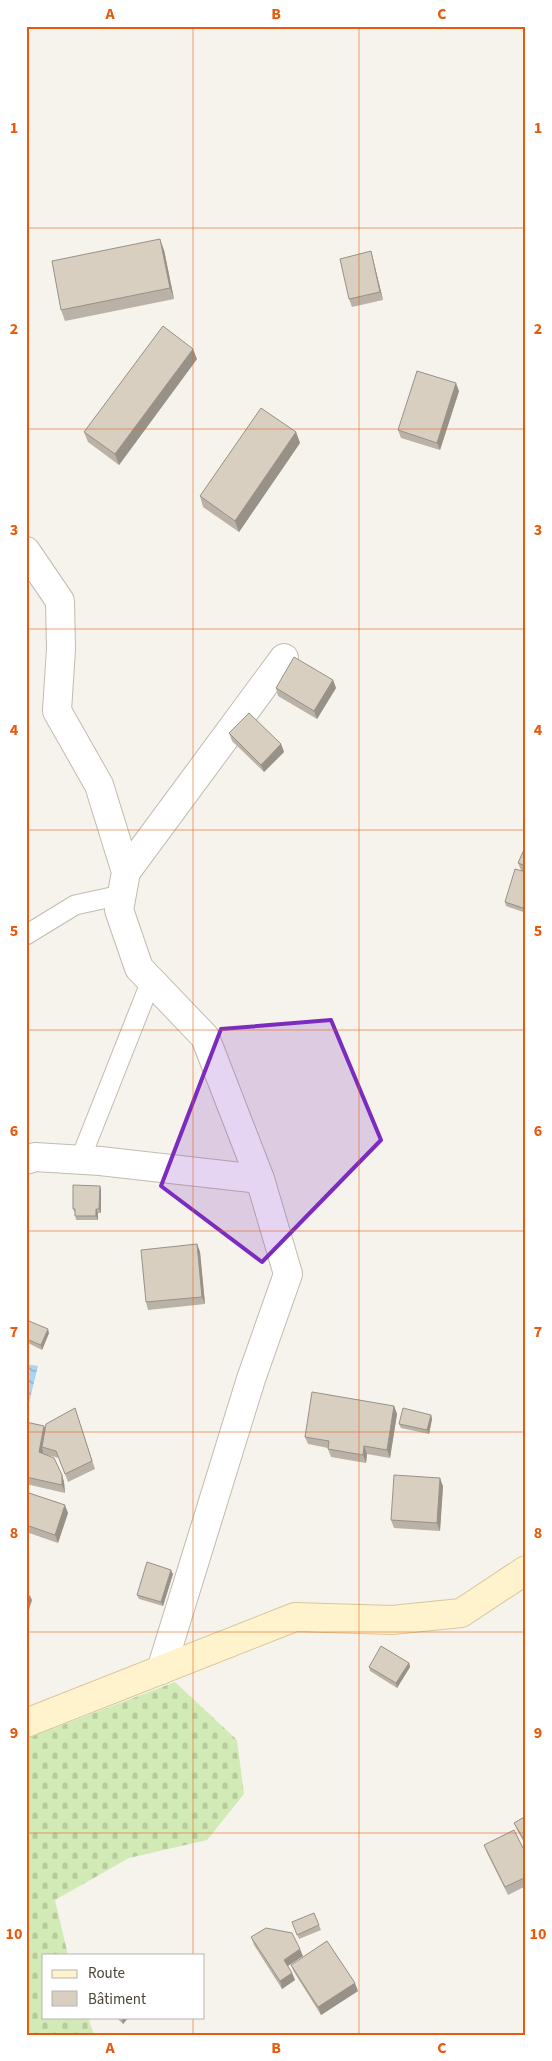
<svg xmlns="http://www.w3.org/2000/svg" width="552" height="2061" font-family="'Source Sans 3',sans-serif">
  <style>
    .cemetery { fill: url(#cemetery-stones) }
    .water { fill: url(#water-waves) }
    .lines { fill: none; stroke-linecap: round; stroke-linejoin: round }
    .lane-casing { stroke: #c2bbae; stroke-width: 21 }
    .street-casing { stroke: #c2bbae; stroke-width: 30 }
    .secondary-casing { stroke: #d6c79b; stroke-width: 30 }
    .lane { stroke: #fff; stroke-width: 19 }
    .street { stroke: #fff; stroke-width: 28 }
    .secondary { stroke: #fff3cd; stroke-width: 28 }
    .wall { fill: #bab2a6 }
    .shaded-wall { fill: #979187 }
    .building { fill: #d8cfc1; stroke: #979187 }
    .marked { fill: #7b2cbf; fill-opacity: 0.2; stroke: #7b2cbf; stroke-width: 4; stroke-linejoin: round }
    .grid { fill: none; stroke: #e8590c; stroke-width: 1; stroke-opacity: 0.55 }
    .neatline { fill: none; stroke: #e8590c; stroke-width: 2 }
    .grid-label { font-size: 16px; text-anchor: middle; font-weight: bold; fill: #e8590c }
  </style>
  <defs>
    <pattern id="cemetery-stones" width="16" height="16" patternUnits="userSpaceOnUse" patternTransform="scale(1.25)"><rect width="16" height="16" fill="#d2eab5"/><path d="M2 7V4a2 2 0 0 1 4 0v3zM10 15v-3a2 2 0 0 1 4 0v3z" fill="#b6ca9c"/></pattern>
    <pattern id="water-waves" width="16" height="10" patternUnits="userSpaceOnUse" patternTransform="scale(1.25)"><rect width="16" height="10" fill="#a9d4f2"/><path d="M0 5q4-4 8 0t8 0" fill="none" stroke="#8caec5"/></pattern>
  </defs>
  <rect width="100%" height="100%" fill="#f6f3ec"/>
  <!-- cemetery -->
  <path class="cemetery" d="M 175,1682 L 237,1740 L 244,1794 L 207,1840 L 129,1858 L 55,1900 L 68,1955 L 44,1955 L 44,2017 L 88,2017 L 94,2035 L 26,2035 L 26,1739 Z"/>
  <!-- water -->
  <path class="water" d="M 26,1364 L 38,1366 L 26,1415 Z"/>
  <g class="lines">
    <!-- lane casing -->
    <g class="lane-casing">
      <g id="lane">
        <path d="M 26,935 L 75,905 L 121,895"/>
        <path d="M 80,1160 L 151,981"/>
      </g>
    </g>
    <!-- street casing -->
    <g class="street-casing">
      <g id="street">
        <path d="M 26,551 L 60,601 L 61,649 L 57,711 L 99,785 L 126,872 L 119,910 L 139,968 L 205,1037 L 260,1179 L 288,1274 L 251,1379 L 161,1670"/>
        <path d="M 126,872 L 284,658"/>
        <path d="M 26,1160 L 35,1157 L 100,1161 L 260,1179"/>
      </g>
    </g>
    <!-- secondary casing -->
    <g class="secondary-casing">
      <path id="secondary" d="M 26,1723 L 295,1617 L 392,1620 L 461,1613 L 526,1570"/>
    </g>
    <!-- lane -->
    <use href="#lane" class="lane"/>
    <!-- street -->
    <use href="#street" class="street"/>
    <!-- secondary -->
    <use href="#secondary" class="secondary"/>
  </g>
  <!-- wall -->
  <g class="wall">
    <path d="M 164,250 L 174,299 L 65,321 L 61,310 Z"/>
    <path d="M 371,251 L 373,259 L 383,300 L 352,307 L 349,299 Z"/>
    <path d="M 197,359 L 119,465 L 88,442 L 84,432 Z"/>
    <path d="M 459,391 L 440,450 L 401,438 L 398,430 Z"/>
    <path d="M 296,432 L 300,443 L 239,532 L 203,507 L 200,496 Z"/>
    <path d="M 333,680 L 336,688 L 317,719 L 278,696 L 276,688 Z"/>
    <path d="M 229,733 L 281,744 L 284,752 L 264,772 L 232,741 Z"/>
    <path d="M 526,845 L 526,913 L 506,906 L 505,902 L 521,870 L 518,863 Z"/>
    <path d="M 100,1186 L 101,1190 L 101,1213 L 98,1213 L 98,1220 L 76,1220 L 75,1213 L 73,1209 Z"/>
    <path d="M 197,1244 L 200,1252 L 205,1304 L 148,1310 L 146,1302 Z"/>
    <path d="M 26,1328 L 49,1333 L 42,1350 L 26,1342 Z"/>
    <path d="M 394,1406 L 397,1414 L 390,1458 L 367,1454 L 366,1463 L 331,1457 L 328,1449 L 328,1448 L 308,1444 L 305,1437 Z"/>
    <path d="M 75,1408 L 95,1469 L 68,1482 L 59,1458 L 47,1455 L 62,1475 L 64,1482 L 65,1493 L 26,1484 L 26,1422 L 44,1426 L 45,1429 Z"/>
    <path d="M 431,1415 L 432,1419 L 429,1434 L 401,1428 L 399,1424 Z"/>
    <path d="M 443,1486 L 440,1531 L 394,1528 L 391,1520 Z"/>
    <path d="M 26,1492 L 68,1513 L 58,1543 L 26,1532 Z"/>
    <path d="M 173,1574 L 163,1606 L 139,1599 L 137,1595 Z"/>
    <path d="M 409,1663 L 410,1667 L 397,1688 L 370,1671 L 369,1667 Z"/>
    <path d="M 526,1816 L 526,1846 L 517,1830 L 514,1823 Z"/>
    <path d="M 484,1845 L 526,1854 L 526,1886 L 508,1895 L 487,1853 Z"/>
    <path d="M 314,1913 L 321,1930 L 299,1939 L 292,1922 Z"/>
    <path d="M 251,1937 L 303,1956 L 288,1966 L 292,1973 L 295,1980 L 282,1989 L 254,1945 Z"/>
    <path d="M 291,1965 L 358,1991 L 321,2015 L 294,1972 Z"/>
    <path d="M 116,2017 L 129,2017 L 123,2024 Z"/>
  </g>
  <!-- shaded-wall -->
  <g class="shaded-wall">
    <path d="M 160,239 L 164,250 L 174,299 L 170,288 Z"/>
    <path d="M 371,251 L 373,259 L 383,300 L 380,292 Z"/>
    <path d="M 193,349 L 197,359 L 119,465 L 115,454 Z"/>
    <path d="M 456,383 L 459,391 L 440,450 L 437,443 Z"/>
    <path d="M 296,432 L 300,443 L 239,532 L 235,521 Z"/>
    <path d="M 333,680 L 336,688 L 317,719 L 314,711 Z"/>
    <path d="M 281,744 L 284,752 L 264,772 L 261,765 Z"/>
    <path d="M 100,1186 L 101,1190 L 101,1213 L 99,1209 Z"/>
    <path d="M 96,1209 L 98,1213 L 98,1220 L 96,1216 Z"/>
    <path d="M 197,1244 L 200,1252 L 205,1304 L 202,1297 Z"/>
    <path d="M 48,1329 L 49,1333 L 42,1350 L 41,1345 Z"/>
    <path d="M 394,1406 L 397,1414 L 390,1458 L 387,1450 Z"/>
    <path d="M 431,1415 L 432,1419 L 429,1434 L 427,1430 Z"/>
    <path d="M 44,1426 L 47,1434 L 42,1447 L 43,1451 L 41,1460 L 39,1452 Z"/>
    <path d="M 364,1446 L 367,1454 L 366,1463 L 363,1455 Z"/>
    <path d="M 62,1475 L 64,1482 L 65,1493 L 62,1485 Z"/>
    <path d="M 440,1478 L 443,1486 L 440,1531 L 437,1523 Z"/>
    <path d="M 65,1505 L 68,1513 L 58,1543 L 55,1535 Z"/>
    <path d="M 171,1570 L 173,1574 L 163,1606 L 161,1602 Z"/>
    <path d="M 30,1596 L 32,1600 L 27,1616 L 26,1608 Z"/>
    <path d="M 409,1663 L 410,1667 L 397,1688 L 396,1683 Z"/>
    <path d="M 300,1949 L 303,1956 L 286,1967 L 284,1960 Z"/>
    <path d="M 292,1973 L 295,1980 L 282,1989 L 280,1981 Z"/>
    <path d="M 355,1983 L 358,1991 L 321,2015 L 318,2007 Z"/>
    <path d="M 124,2017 L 129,2017 L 123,2024 L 122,2020 Z"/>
  </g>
  <!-- building -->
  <g class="building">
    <path d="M 160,239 L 170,288 L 61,310 L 52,261 Z"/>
    <path d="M 371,251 L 380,292 L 349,299 L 340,259 Z"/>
    <path d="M 163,326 L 193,349 L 115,454 L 84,432 Z"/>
    <path d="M 417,371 L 456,383 L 437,443 L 398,430 Z"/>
    <path d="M 261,408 L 296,432 L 235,521 L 200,496 Z"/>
    <path d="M 294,657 L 333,680 L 314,711 L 276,688 Z"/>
    <path d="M 249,713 L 281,744 L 261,765 L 229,733 Z"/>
    <path d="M 526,845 L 526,866 L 518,863 Z"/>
    <path d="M 515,869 L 526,872 L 526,909 L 505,902 Z"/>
    <path d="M 73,1185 L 100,1186 L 99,1209 L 96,1209 L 96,1216 L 75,1216 L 75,1209 L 73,1209 Z"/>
    <path d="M 197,1244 L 202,1297 L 146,1302 L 141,1250 Z"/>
    <path d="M 29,1321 L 48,1329 L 41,1345 L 26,1339 L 26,1328 Z"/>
    <path d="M 312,1392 L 394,1406 L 387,1450 L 364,1446 L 363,1455 L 328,1449 L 329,1441 L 305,1437 Z"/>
    <path d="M 75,1408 L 92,1461 L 65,1474 L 56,1451 L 42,1447 L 46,1424 Z"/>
    <path d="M 403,1408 L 431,1415 L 427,1430 L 399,1424 Z"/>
    <path d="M 26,1422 L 44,1426 L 39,1452 L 54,1458 L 62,1475 L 62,1485 L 26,1477 Z"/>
    <path d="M 394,1475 L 440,1478 L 437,1523 L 391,1520 Z"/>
    <path d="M 26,1492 L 65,1505 L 55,1535 L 26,1525 Z"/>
    <path d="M 147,1562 L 171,1570 L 161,1602 L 137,1595 Z"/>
    <path d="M 26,1595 L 30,1596 L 26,1608 Z"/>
    <path d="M 381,1646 L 409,1663 L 396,1683 L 369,1667 Z"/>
    <path d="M 526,1816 L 526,1843 L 514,1823 Z"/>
    <path d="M 514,1830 L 526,1854 L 526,1877 L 505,1887 L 484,1845 Z"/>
    <path d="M 314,1913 L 319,1925 L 297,1935 L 292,1922 Z"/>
    <path d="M 266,1928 L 292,1933 L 300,1949 L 284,1960 L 292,1973 L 280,1981 L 251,1937 Z"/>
    <path d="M 327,1941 L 355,1983 L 318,2007 L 291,1965 Z"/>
  </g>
  <!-- marked area -->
  <path class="marked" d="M 331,1020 L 381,1140 L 262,1262 L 161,1186 L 221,1029 Z"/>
  <!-- grid -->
  <path class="grid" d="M 193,26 L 193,1955M 359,26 L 359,2035M 26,228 L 526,228M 26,429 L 526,429M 26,629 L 526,629M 26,830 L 526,830M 26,1030 L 526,1030M 26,1231 L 526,1231M 26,1432 L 526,1432M 26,1632 L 526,1632M 26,1833 L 526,1833M 193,2017 L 193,2035"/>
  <!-- border -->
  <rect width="552" height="2061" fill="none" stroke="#ffffff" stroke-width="55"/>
  <!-- legend -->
  <rect x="42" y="1954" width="162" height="65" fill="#ffffff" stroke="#b7b4b0"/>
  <rect x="52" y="1970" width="25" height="8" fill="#fff3cd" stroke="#b7b4b0"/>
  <text x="88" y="1978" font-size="15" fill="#4b4439">Route</text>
  <rect x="52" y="1991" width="25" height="15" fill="#d8cfc1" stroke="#b7b4b0"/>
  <text x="88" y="2004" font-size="15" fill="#4b4439">Bâtiment</text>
  <rect x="28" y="28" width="496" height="2006" class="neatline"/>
  <g class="grid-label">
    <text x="110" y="19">A</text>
    <text x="276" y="19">B</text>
    <text x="442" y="19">C</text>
    <text x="14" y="133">1</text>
    <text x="538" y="133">1</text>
    <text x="14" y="334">2</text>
    <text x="538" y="334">2</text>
    <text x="14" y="535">3</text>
    <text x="538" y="535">3</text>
    <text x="14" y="735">4</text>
    <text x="538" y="735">4</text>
    <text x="14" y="936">5</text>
    <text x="538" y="936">5</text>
    <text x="14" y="1136">6</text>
    <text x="538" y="1136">6</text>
    <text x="14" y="1337">7</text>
    <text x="538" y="1337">7</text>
    <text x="14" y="1538">8</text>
    <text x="538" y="1538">8</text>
    <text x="14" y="1738">9</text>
    <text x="538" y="1738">9</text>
    <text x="14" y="1939">10</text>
    <text x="538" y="1939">10</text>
    <text x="110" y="2053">A</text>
    <text x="276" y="2053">B</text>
    <text x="442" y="2053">C</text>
  </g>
</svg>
